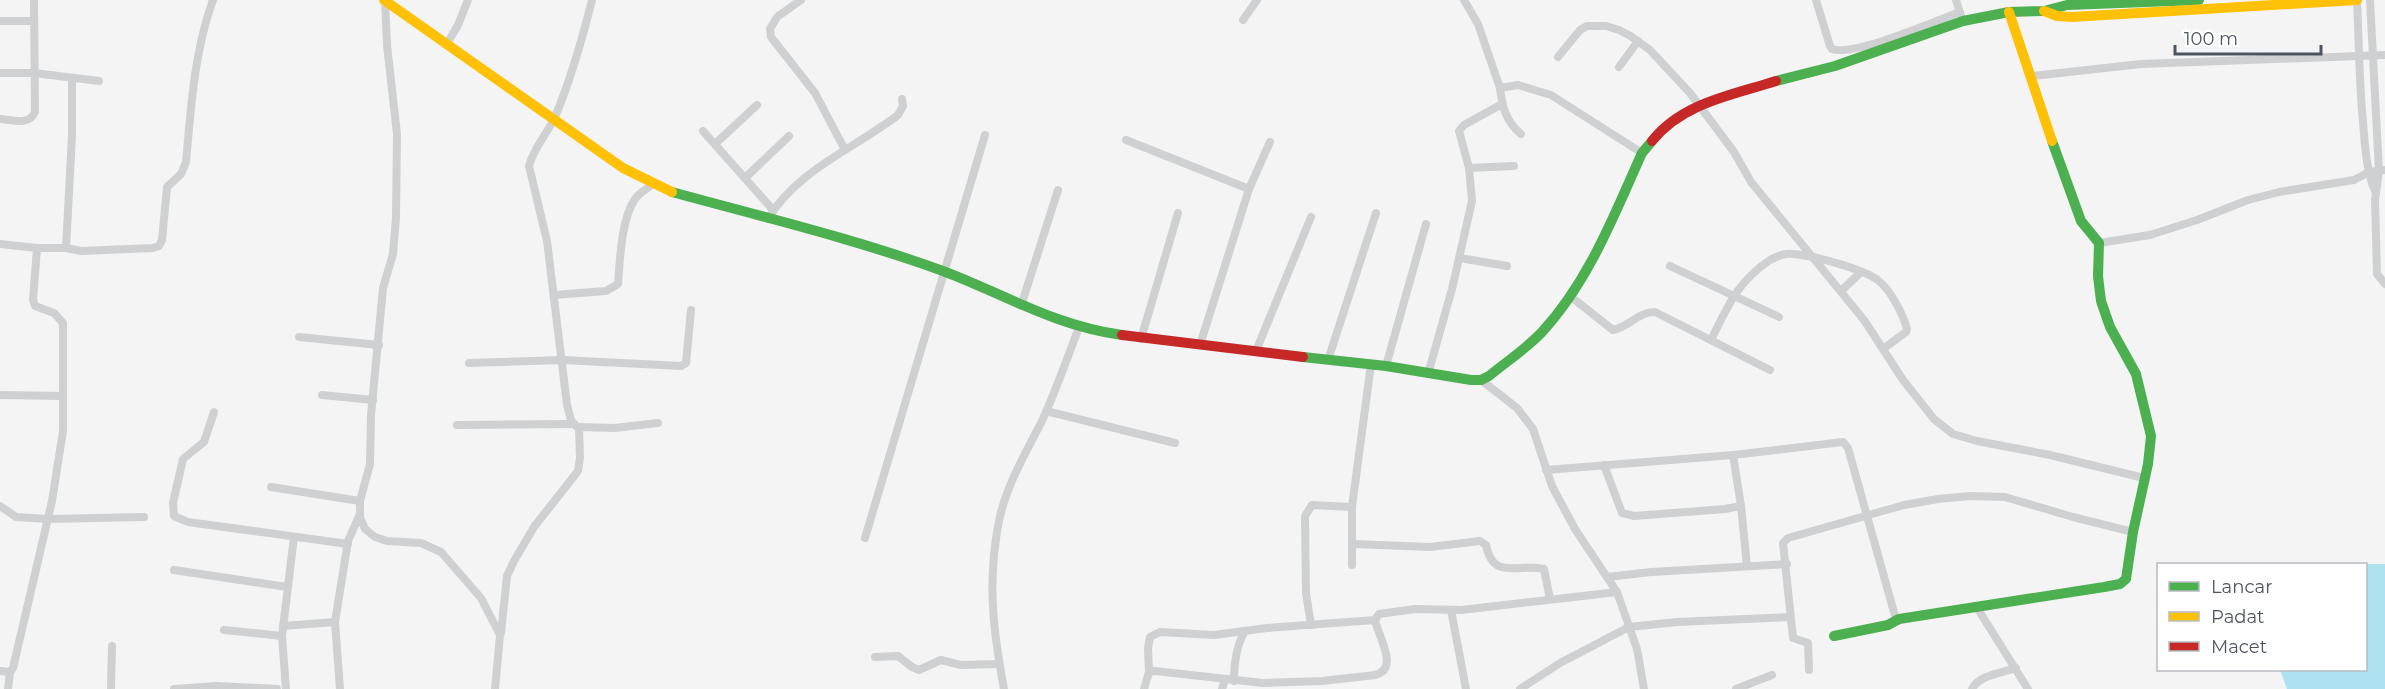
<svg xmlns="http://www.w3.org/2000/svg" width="2385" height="689" font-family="Montserrat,sans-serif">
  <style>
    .water { fill: #aee2f0 }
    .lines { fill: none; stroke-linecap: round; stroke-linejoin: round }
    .street { stroke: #ced0d2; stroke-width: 8 }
    .fast { stroke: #4caf50; stroke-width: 10 }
    .slow { stroke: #ffc107; stroke-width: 10 }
    .jam { stroke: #c62828; stroke-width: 10 }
  </style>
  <rect width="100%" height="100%" fill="#f4f4f4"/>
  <!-- water -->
  <path class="water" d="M 2360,564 L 2385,564 L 2385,689 L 2287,689 L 2280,670 L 2366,670 L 2366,564 Z"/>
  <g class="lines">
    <!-- street -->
    <g class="street">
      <path d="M 385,0 L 387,45 L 397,134 L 396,217 L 393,254 L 383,288 L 371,415 L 370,464 L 360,501 L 360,518 L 365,529 L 375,537 L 387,541 L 421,543 L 441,552 L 481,598 L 500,635 L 495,689"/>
      <path d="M 801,0 L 777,17 L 770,29 L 771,37 L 815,93 L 845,150"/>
      <path d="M 1464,0 L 1478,24 L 1500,88 L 1518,85 L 1551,95 L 1642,153"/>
      <path d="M 1816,0 L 1830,46 L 1832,49 C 1854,57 1935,21 1960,12"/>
      <path d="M 1956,0 L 1961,16"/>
      <path d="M 2357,0 C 2359,41 2359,81 2363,122 C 2365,145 2366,170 2375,191"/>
      <path d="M 2370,0 L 2379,171 L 2375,200 L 2377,274 L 2385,284"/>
      <path d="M 1243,20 L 1257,0"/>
      <path d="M 0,21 L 34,21"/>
      <path d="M 447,44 L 458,25 L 468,0"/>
      <path d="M 1558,57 L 1580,30 L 1587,26 L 1606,26 L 1619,30 L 1629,35 L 1650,50 L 1690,93 L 1734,152 L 1751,182 L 1864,320 L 1903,380 L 1934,419 L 1953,434 L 1977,441 L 2050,455 L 2144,478"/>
      <path d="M 1619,67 L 1638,41"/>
      <path d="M 0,73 L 34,73 L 99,81"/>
      <path d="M 2033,76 L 2141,64 L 2385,55"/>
      <path d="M 1500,88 C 1502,106 1506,122 1521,134"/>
      <path d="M 0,119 C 13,120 29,126 35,112 L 34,0"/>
      <path d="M 703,131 L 773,210"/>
      <path d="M 1126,140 L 1249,189"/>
      <path d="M 715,144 L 757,105"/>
      <path d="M 1469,168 L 1514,166"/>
      <path d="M 745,178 L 789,136"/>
      <path d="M 768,219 C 796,171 855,148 898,115 L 903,106 L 902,99"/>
      <path d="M 2099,243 L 2150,235 L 2197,220 L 2248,200 L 2279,192 L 2354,180 L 2369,172 L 2385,170"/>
      <path d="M 0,244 L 37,248 L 66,248 L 81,251 L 153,248 L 159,246 L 162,240 L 167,187 L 181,174 L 186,162 C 191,108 194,52 213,0"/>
      <path d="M 66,248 L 72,136 L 72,79"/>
      <path d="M 1460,258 L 1507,266"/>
      <path d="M 1670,266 L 1779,317"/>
      <path d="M 1841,291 L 1861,272"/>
      <path d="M 554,295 L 606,291 L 618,284 C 620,261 621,219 635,199 C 639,193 647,189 653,184"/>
      <path d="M 1570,296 L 1613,330 C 1629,327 1638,312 1655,312 L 1770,370"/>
      <path d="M 1021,306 L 1058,190"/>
      <path d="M 299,337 L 379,345"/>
      <path d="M 1141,339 L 1178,213"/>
      <path d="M 1711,340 C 1728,306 1737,282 1770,260 C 1777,256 1785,253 1792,254 C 1812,255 1864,269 1879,281 C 1891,291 1903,314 1907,329 L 1906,332 L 1883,349"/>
      <path d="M 1200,345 L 1249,189 L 1270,142"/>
      <path d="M 1256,351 L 1311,217"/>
      <path d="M 1328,360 L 1376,213"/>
      <path d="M 469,363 L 562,360 L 681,366 L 686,363 L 691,310"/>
      <path d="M 1386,366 L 1426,224"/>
      <path d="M 1428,374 L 1452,289 L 1472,201 L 1469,168 L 1459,131 L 1464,125 L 1502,104"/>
      <path d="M 1481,380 L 1517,408 L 1533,429 L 1552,486 L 1575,529 L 1617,592 L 1637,649 L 1644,689"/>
      <path d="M 0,395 L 63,396"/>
      <path d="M 322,395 L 373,400"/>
      <path d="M 1046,411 L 1175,443"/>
      <path d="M 214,412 L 204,442 L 183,459 L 173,503 L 174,516 L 188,522 L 348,544"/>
      <path d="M 457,425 L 573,424"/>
      <path d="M 579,427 L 614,428 L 658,423"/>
      <path d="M 1604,465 L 1622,513 L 1634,516 L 1725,509 L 1741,506 L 1733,455"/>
      <path d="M 1546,470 L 1733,455 L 1843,442 L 1848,448 L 1895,616 L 1899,619"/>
      <path d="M 271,487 L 360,501"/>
      <path d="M 0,506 L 16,517 L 48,519 L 144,517"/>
      <path d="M 1741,506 L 1747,566"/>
      <path d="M 865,538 L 985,135"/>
      <path d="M 1353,544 L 1430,547 L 1480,541 L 1486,545 C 1493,581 1518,563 1544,569 L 1550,599"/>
      <path d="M 1352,565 L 1352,507 L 1371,364"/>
      <path d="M 174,570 L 287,587"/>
      <path d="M 1607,577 L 1651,572 L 1787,564"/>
      <path d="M 1976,606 L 2028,689"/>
      <path d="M 1451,610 L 1466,689"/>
      <path d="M 1311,625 L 1306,593 L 1305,516 L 1312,505 L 1352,507"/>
      <path d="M 283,626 L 335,622"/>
      <path d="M 224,630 L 282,636"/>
      <path d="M 501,633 L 507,576 L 514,561 L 534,527 L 578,471 L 580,458 L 579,427 L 576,426 L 571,420 L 567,405 L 547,241 L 529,166 C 534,147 547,134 555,117 C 571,79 582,40 592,0"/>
      <path d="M 875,657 L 898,656 L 912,667 L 919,670 L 941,660 L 961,665 L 999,664"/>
      <path d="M 1809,670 L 1808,643 L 1793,638 L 1783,543 L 1788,538 L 1904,505 L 1938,499 L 1970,496 L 2005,497 L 2073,517 L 2133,532"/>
      <path d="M 0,671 L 10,672"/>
      <path d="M 1149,672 L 1148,648 L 1150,637 L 1160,632 L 1214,635 L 1267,628 L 1375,620"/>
      <path d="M 1234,681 C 1234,664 1236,646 1245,631"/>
      <path d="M 8,689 L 10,672 L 13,668 L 52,501 L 63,431 L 63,323 L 54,313 L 35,306 L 33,300 L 37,248"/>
      <path d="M 111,689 L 112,646"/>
      <path d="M 174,689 L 217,686 L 277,689"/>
      <path d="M 286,689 L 282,636 L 294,537"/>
      <path d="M 340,689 L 335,622 L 348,541 L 360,514"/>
      <path d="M 1004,689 C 993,630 987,581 999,521 C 1006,486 1026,452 1042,421 C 1056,390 1067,359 1079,327"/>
      <path d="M 1144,689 L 1149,672 L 1155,671 L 1263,683 L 1322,681 L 1375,675 C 1400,669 1378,636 1375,620 L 1379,614 L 1415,609 L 1461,610 L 1617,592"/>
      <path d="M 1222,689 L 1225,680"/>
      <path d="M 1520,689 L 1560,663 L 1629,627 L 1677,622 L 1790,617"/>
      <path d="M 1736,689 L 1772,675"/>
      <path d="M 1972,689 C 1979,675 2002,673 2016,668"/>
    </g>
    <!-- fast -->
    <g class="fast">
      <path d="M 1776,81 L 1835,66 L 1963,21 L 2009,12 L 2044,11 L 2067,5 L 2199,0"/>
      <path d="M 672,192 C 763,217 855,239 943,271 C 1004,294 1055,326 1122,335"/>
      <path d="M 1303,357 L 1386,366 L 1471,380 L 1481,380 L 1489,376 C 1506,362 1527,348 1542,332 C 1589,281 1614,215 1642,153 L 1652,141"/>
      <path d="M 1834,636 L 1888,625 L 1899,619 L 2104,587 L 2120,584 L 2126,579 L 2133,532 L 2148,464 L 2151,436 L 2136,374 L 2110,327 L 2101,301 L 2098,276 L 2099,243 L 2081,221 L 2052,141"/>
    </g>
    <!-- slow -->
    <g class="slow">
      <path d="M 384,0 L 623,168 L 672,192"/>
      <path d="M 2044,11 L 2057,16 L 2072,17 L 2357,0"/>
      <path d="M 2009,12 L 2052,141"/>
    </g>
    <!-- jam -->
    <g class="jam">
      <path d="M 1652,141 C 1682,103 1732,95 1776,81"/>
      <path d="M 1122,335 L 1303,357"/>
    </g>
  </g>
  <!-- legend -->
  <rect x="2157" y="563" width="210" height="108" fill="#ffffff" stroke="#b7bbc0" stroke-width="1.5"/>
  <rect x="2169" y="582" width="30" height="9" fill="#4caf50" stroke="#b7bbc0" stroke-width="1.5"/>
  <text x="2211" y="593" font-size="18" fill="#4a5661">Lancar</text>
  <rect x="2169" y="612" width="30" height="9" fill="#ffc107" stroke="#b7bbc0" stroke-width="1.5"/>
  <text x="2211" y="623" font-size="18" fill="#4a5661">Padat</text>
  <rect x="2169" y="642" width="30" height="9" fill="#c62828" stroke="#b7bbc0" stroke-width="1.5"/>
  <text x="2211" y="653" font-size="18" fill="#4a5661">Macet</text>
  <!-- scale -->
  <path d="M2175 45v9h146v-9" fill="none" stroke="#4a5661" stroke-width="3"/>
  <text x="2184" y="45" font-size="18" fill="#4a5661" stroke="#ffffff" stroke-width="4.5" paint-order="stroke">100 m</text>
</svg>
